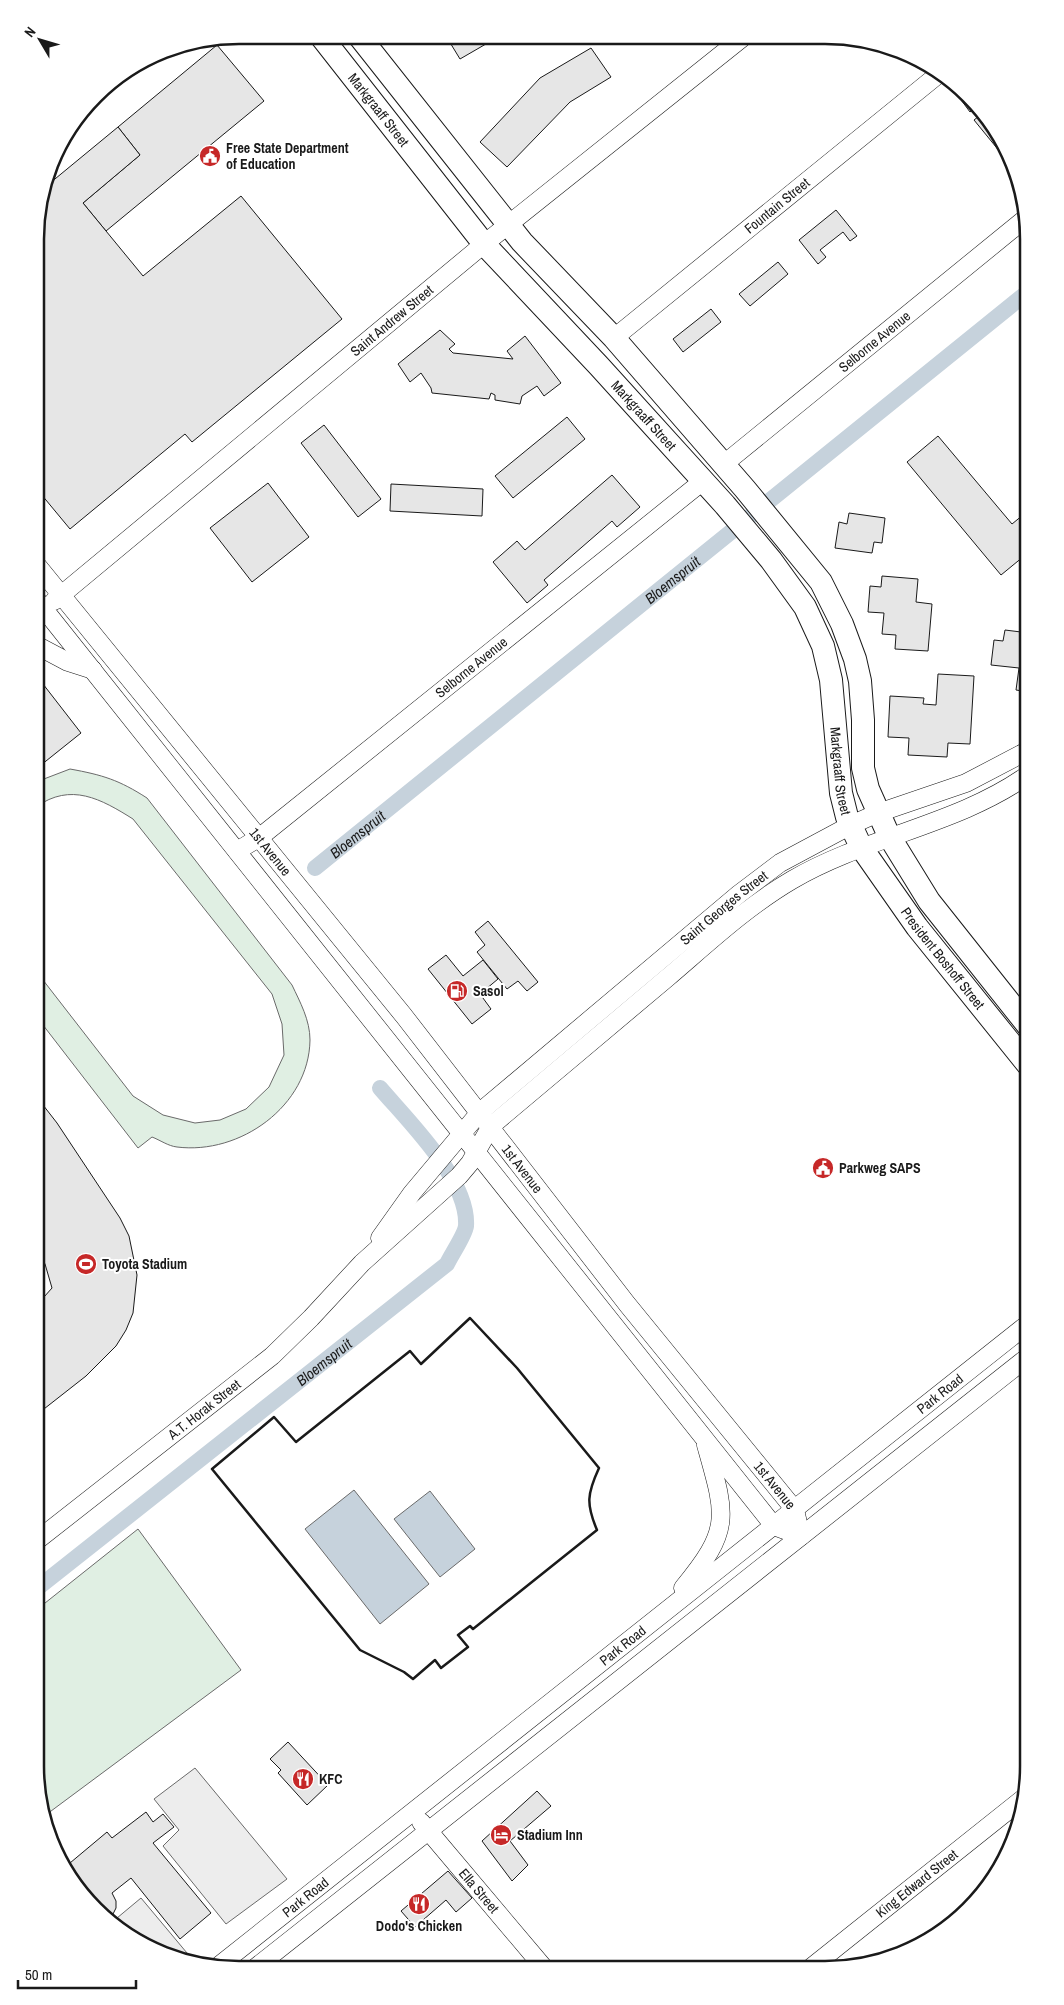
<svg xmlns="http://www.w3.org/2000/svg" width="1064" height="2005" font-family="'Archivo Narrow',sans-serif">
  <style>
    .green { fill: #e0efe3; stroke: #6a6a6a }
    .parking { fill: #ededed; stroke: #6a6a6a }
    .water { fill: #c6d2dc; stroke: #6a6a6a }
    .lines { fill: none; stroke-linecap: round; stroke-linejoin: round }
    .canal { stroke: #c6d2dc; stroke-width: 16 }
    .building { fill: #e6e6e6; stroke: #1a1a1a }
    .minor-casing { stroke: #1a1a1a; stroke-width: 19 }
    .major-casing { stroke: #1a1a1a; stroke-width: 24 }
    .minor { stroke: #fff; stroke-width: 18 }
    .major { stroke: #fff; stroke-width: 22 }
    .wall { stroke: #1a1a1a; stroke-width: 2.5 }
    .labels { text-anchor: middle; dominant-baseline: central; stroke-width: 4; stroke-linejoin: round; paint-order: stroke }
    .street-label { font-size: 14px; fill: #1a1a1a; stroke: #fff }
    .poi-label { font-size: 14px; font-weight: bold; fill: #1a1a1a; stroke: #fff; text-anchor: start }
    .water-label { font-size: 15px; font-style: italic; fill: #1a1a1a; stroke: #fff }
    .rim { fill: none; stroke: #1a1a1a; stroke-width: 2.5 }
  </style>
  <rect width="100%" height="100%" fill="#fff"/>
  <!-- green -->
  <g class="green">
    <path d="M 70,769 C 103,775 119,780 147,798 L 292,985 C 300,1002 310,1020 310,1040 C 309,1106 240,1155 177,1147 C 168,1146 160,1140 152,1137 L 138,1148 L 36,1016 L 36,971 L 133,1096 L 163,1115 L 195,1123 L 220,1120 L 246,1109 L 269,1087 L 284,1055 L 282,1024 L 272,994 L 133,819 C 101,799 71,782 36,807 L 36,782 Z"/>
    <path d="M 138,1529 L 241,1670 L 43,1817 L 35,1766 L 35,1611 Z"/>
  </g>
  <!-- parking -->
  <g class="parking">
    <path d="M 195,1768 L 287,1879 L 226,1924 L 163,1846 L 179,1830 L 154,1799 Z"/>
    <path d="M 141,1898 L 187,1953 L 178,1959 L 161,1954 L 111,1923 Z"/>
  </g>
  <!-- water -->
  <g class="water">
    <path d="M 354,1490 L 429,1584 L 380,1624 L 305,1529 Z"/>
    <path d="M 430,1491 L 475,1549 L 440,1577 L 394,1519 Z"/>
  </g>
  <g class="lines">
    <!-- canal -->
    <g class="canal">
      <path id="s1" d="M 315,868 L 1029,291"/>
      <path id="s2" d="M 35,1590 L 447,1264 C 451,1255 465,1235 466,1226 C 469,1180 408,1121 380,1088"/>
    </g>
  </g>
  <!-- building -->
  <g class="building">
    <path d="M 446,36 L 498,37 L 460,59 Z"/>
    <path d="M 217,45 L 264,101 L 106,231 L 83,203 L 140,155 L 118,127 Z"/>
    <path d="M 591,48 L 611,77 L 570,102 L 507,167 L 480,142 L 540,78 Z"/>
    <path d="M 962,89 L 977,106 L 970,112 L 956,93 Z"/>
    <path d="M 983,113 L 995,126 L 1016,168 L 1014,169 L 974,120 Z"/>
    <path d="M 118,127 L 140,155 L 83,203 L 143,276 L 241,196 L 342,319 L 192,442 L 185,434 L 70,529 L 36,488 L 37,213 L 44,188 Z"/>
    <path d="M 836,210 L 857,236 L 850,241 L 843,232 L 820,250 L 826,257 L 818,264 L 799,240 Z"/>
    <path d="M 778,262 L 788,274 L 750,306 L 739,294 Z"/>
    <path d="M 711,309 L 721,322 L 683,352 L 673,339 Z"/>
    <path d="M 440,330 L 455,344 L 449,349 L 453,353 L 513,359 L 507,351 L 525,336 L 561,383 L 544,396 L 537,386 L 522,396 L 520,404 L 495,400 L 495,395 L 491,393 L 489,399 L 432,393 L 431,388 L 421,373 L 410,382 L 398,364 Z"/>
    <path d="M 567,417 L 585,439 L 513,498 L 495,476 Z"/>
    <path d="M 324,425 L 381,499 L 358,517 L 301,443 Z"/>
    <path d="M 938,436 L 1012,524 L 1029,510 L 1029,552 L 1001,575 L 907,462 Z"/>
    <path d="M 612,475 L 640,507 L 617,527 L 612,521 L 544,580 L 548,585 L 527,603 L 493,562 L 517,541 L 525,550 Z"/>
    <path d="M 268,483 L 309,537 L 252,582 L 210,528 Z"/>
    <path d="M 391,484 L 483,489 L 482,516 L 390,511 Z"/>
    <path d="M 849,513 L 885,518 L 882,543 L 874,542 L 872,553 L 835,548 L 839,522 L 847,524 Z"/>
    <path d="M 882,576 L 918,579 L 916,602 L 932,604 L 928,651 L 895,649 L 896,635 L 882,634 L 884,613 L 868,612 L 870,586 L 881,587 Z"/>
    <path d="M 1005,630 L 1029,633 L 1029,692 L 1016,690 L 1019,668 L 991,665 L 994,640 L 1003,641 Z"/>
    <path d="M 938,674 L 974,676 L 970,744 L 948,743 L 947,757 L 908,755 L 909,738 L 888,737 L 890,696 L 924,698 L 923,704 L 936,705 Z"/>
    <path d="M 36,675 L 81,733 L 36,769 Z"/>
    <path d="M 488,921 L 538,982 L 527,991 L 518,981 L 507,989 L 477,952 L 485,945 L 475,932 Z"/>
    <path d="M 446,955 L 463,976 L 483,960 L 498,979 L 480,994 L 491,1009 L 472,1024 L 428,969 Z"/>
    <path d="M 36,1096 L 57,1123 L 120,1218 L 129,1236 L 137,1275 L 133,1313 L 126,1330 L 116,1346 L 86,1376 L 35,1416 L 36,1306 L 52,1288 L 45,1264 L 36,1248 Z"/>
    <path d="M 288,1742 L 328,1785 L 307,1805 L 278,1773 L 281,1770 L 270,1759 Z"/>
    <path d="M 537,1791 L 551,1806 L 510,1841 L 528,1865 L 512,1881 L 482,1841 Z"/>
    <path d="M 146,1812 L 153,1822 L 163,1814 L 174,1827 L 153,1843 L 211,1913 L 180,1939 L 131,1878 L 112,1893 L 116,1901 L 116,1908 L 112,1916 L 106,1920 L 69,1879 L 64,1868 L 107,1832 L 112,1838 Z"/>
    <path d="M 448,1871 L 472,1898 L 456,1912 L 446,1900 L 415,1927 L 401,1911 Z"/>
  </g>
  <g class="lines">
    <!-- minor casing -->
    <g class="minor-casing">
      <g id="minor">
        <path id="s3" d="M 614,338 L 940,73"/>
        <path id="s4" d="M 724,464 L 1026,218"/>
        <path id="s5" d="M 36,564 L 404,1016 L 627,1304 L 795,1510 L 801,1536"/>
        <path d="M 36,599 L 774,1526 L 801,1536"/>
        <path id="s6" d="M 54,601 L 484,244 L 742,38"/>
        <path d="M 36,645 L 68,662 L 93,670"/>
        <path id="s7" d="M 237,851 L 260,837 L 703,481"/>
        <path id="s8" d="M 380,1238 L 412,1193 L 480,1112 L 739,894 L 780,863 L 851,825 L 878,813 L 966,783 L 1029,750"/>
        <path id="s9" d="M 35,1542 L 272,1356 L 311,1318 L 362,1263 L 459,1176 L 470,1163 L 491,1126 C 550,1077 608,1027 667,978 C 707,944 746,907 792,880 C 867,836 958,825 1029,774"/>
        <path d="M 683,1588 C 732,1529 726,1516 706,1445"/>
        <path id="s10" d="M 421,1822 L 545,1969"/>
        <path id="s11" d="M 216,1968 L 1029,1323"/>
        <path d="M 255,1968 L 1029,1356"/>
        <path id="s12" d="M 808,1970 L 1025,1797"/>
      </g>
    </g>
    <!-- major casing -->
    <g class="major-casing">
      <g id="major">
        <path id="s13" d="M 320,35 L 484,244 L 599,366 L 725,505 L 771,560 L 805,607 L 823,646 L 831,680 L 841,793 L 847,817 L 861,847 L 917,927 L 1029,1066"/>
        <path d="M 359,36 L 522,242 L 614,338 L 745,489 L 821,582 L 842,624 L 855,659 L 860,681 L 863,720 L 863,768 L 868,789 L 889,836 L 929,901 L 1029,1027"/>
      </g>
    </g>
    <!-- minor -->
    <use href="#minor" class="minor"/>
    <!-- major -->
    <use href="#major" class="major"/>
    <!-- wall -->
    <path class="wall" d="M 470,1318 L 517,1368 L 599,1468 C 587,1494 586,1504 597,1530 L 473,1629 L 470,1626 L 458,1635 L 468,1647 L 441,1668 L 435,1660 L 413,1679 L 404,1672 L 360,1650 L 212,1469 L 274,1417 L 296,1442 L 410,1351 L 421,1364 Z"/>
  </g>
  <!-- icons -->
  <defs>
    <g id="civic-disc" transform="scale(1.125)"><circle r="9.5" fill="#c62828" stroke="#fff"/><path d="M-.6-6.5H3V-4.5H.6V-3L4-1V1h2V6H-6V1h2V-1L-.6-3ZM-1.2 2.5V6h2.4V2.5Z" fill="#fff"/></g>
    <g id="fuel-disc" transform="scale(1.125)"><circle r="9.5" fill="#c62828" stroke="#fff"/><path d="M-5.5-6h7V0h2V4h1.3V-2.5L3-4.5l.8-.8L6-3V5H2.5V1h-1V6h-7ZM-4.2-4.7v3.2H.2V-4.7Z" fill="#fff"/></g>
    <g id="stadium-disc" transform="scale(1.125)"><circle r="9.5" fill="#c62828" stroke="#fff"/><path d="M0-5a6.5 5 0 1 0 0 10a6.5 5 0 1 0 0-10ZM-3.5-1.8h7v3.6h-7Z" fill="#fff"/></g>
    <g id="restaurant-disc" transform="scale(1.125)"><circle r="9.5" fill="#c62828" stroke="#fff"/><path d="M-5-6h1v4h1v-4h1v4h1v-4h1v5L-1.5 .5V6h-2V.5L-5-1ZM5-6V6H3V1.5H1.5Q1.5-4 5-6Z" fill="#fff"/></g>
    <g id="hotel-disc" transform="scale(1.125)"><circle r="9.5" fill="#c62828" stroke="#fff"/><path d="M-6-4.5h1.5V1H6V5H4.5V3h-9V5H-6ZM-4 0a1.8 1.8 0 1 1 3.6 0ZM.5 0V-2.5h3Q6-2.5 6 0Z" fill="#fff"/></g>
  </defs>
  <g fill-rule="evenodd">
    <use href="#civic-disc" x="210" y="156"/>
    <use href="#fuel-disc" x="457" y="991"/>
    <use href="#civic-disc" x="823" y="1168"/>
    <use href="#stadium-disc" x="86" y="1264"/>
    <use href="#restaurant-disc" x="303" y="1779"/>
    <use href="#hotel-disc" x="501" y="1835"/>
    <use href="#restaurant-disc" x="419" y="1904"/>
  </g>
  <g class="labels">
    <!-- street labels -->
    <g class="street-label">
      <text stroke="none"><textPath href="#s13" startOffset="95">Markgraaff Street</textPath></text>
      <text stroke="none"><textPath href="#s3" startOffset="210">Fountain Street</textPath></text>
      <text stroke="none"><textPath href="#s6" startOffset="439">Saint Andrew Street</textPath></text>
      <text stroke="none"><textPath href="#s4" startOffset="194">Selborne Avenue</textPath></text>
      <text stroke="none"><textPath href="#s13" startOffset="500">Markgraaff Street</textPath></text>
      <text stroke="none"><textPath href="#s7" startOffset="298">Selborne Avenue</textPath></text>
      <text stroke="none"><textPath href="#s13" startOffset="920">Markgraaff Street</textPath></text>
      <text stroke="none"><textPath href="#s5" startOffset="371">1st Avenue</textPath></text>
      <text stroke="none"><textPath href="#s8" startOffset="479">Saint Georges Street</textPath></text>
      <text stroke="none"><textPath href="#s13" startOffset="1138">President Boshoff Street</textPath></text>
      <text stroke="none"><textPath href="#s5" startOffset="776">1st Avenue</textPath></text>
      <text stroke="none"><textPath href="#s11" startOffset="924">Park Road</textPath></text>
      <text stroke="none"><textPath href="#s9" startOffset="215">A.T. Horak Street</textPath></text>
      <text stroke="none"><textPath href="#s5" startOffset="1181">1st Avenue</textPath></text>
      <text stroke="none"><textPath href="#s11" startOffset="519">Park Road</textPath></text>
      <text stroke="none"><textPath href="#s12" startOffset="139">King Edward Street</textPath></text>
      <text stroke="none"><textPath href="#s10" startOffset="90">Ella Street</textPath></text>
      <text stroke="none"><textPath href="#s11" startOffset="114">Park Road</textPath></text>
    </g>
    <!-- poi labels -->
    <g class="poi-label">
      <text x="226" y="148">Free State Department<tspan x="226" dy="16">of Education</tspan></text>
      <text x="473" y="991">Sasol</text>
      <text x="839" y="1168">Parkweg SAPS</text>
      <text x="102" y="1264">Toyota Stadium</text>
      <text x="319" y="1779">KFC</text>
      <text x="517" y="1835">Stadium Inn</text>
      <text x="419" y="1926" text-anchor="middle">Dodo's Chicken</text>
    </g>
    <!-- water labels -->
    <g class="water-label">
      <text stroke="none"><textPath href="#s1" startOffset="459">Bloemspruit</textPath></text>
      <text stroke="none"><textPath href="#s1" startOffset="54">Bloemspruit</textPath></text>
      <text stroke="none"><textPath href="#s2" startOffset="368">Bloemspruit</textPath></text>
    </g>
  </g>
  <!-- crop -->
  <path d="M0 0H1064V2005H0ZM239 44H825A195 195 0 0 1 1020 239V1766A195 195 0 0 1 825 1961H239A195 195 0 0 1 44 1766V239A195 195 0 0 1 239 44Z" fill="#fff" fill-rule="evenodd"/>
  <path class="rim" d="M239 44H825A195 195 0 0 1 1020 239V1766A195 195 0 0 1 825 1961H239A195 195 0 0 1 44 1766V239A195 195 0 0 1 239 44Z"/>
  <!-- north arrow -->
  <g transform="translate(40 40) rotate(308)" stroke="#ffffff" stroke-width="4" paint-order="stroke">
  <path d="M0-4L9 19L0 12L-9 19Z" fill="#1a1a1a"/>
  <text y="-8" font-size="14" font-weight="bold" text-anchor="middle" fill="#1a1a1a">N</text>
  </g>
  <!-- scale -->
  <path d="M18 1980v8h118v-8" fill="none" stroke="#1a1a1a" stroke-width="2.5"/>
  <text x="25" y="1980" font-size="15" fill="#1a1a1a" stroke="#ffffff" stroke-width="4" paint-order="stroke">50 m</text>
</svg>
